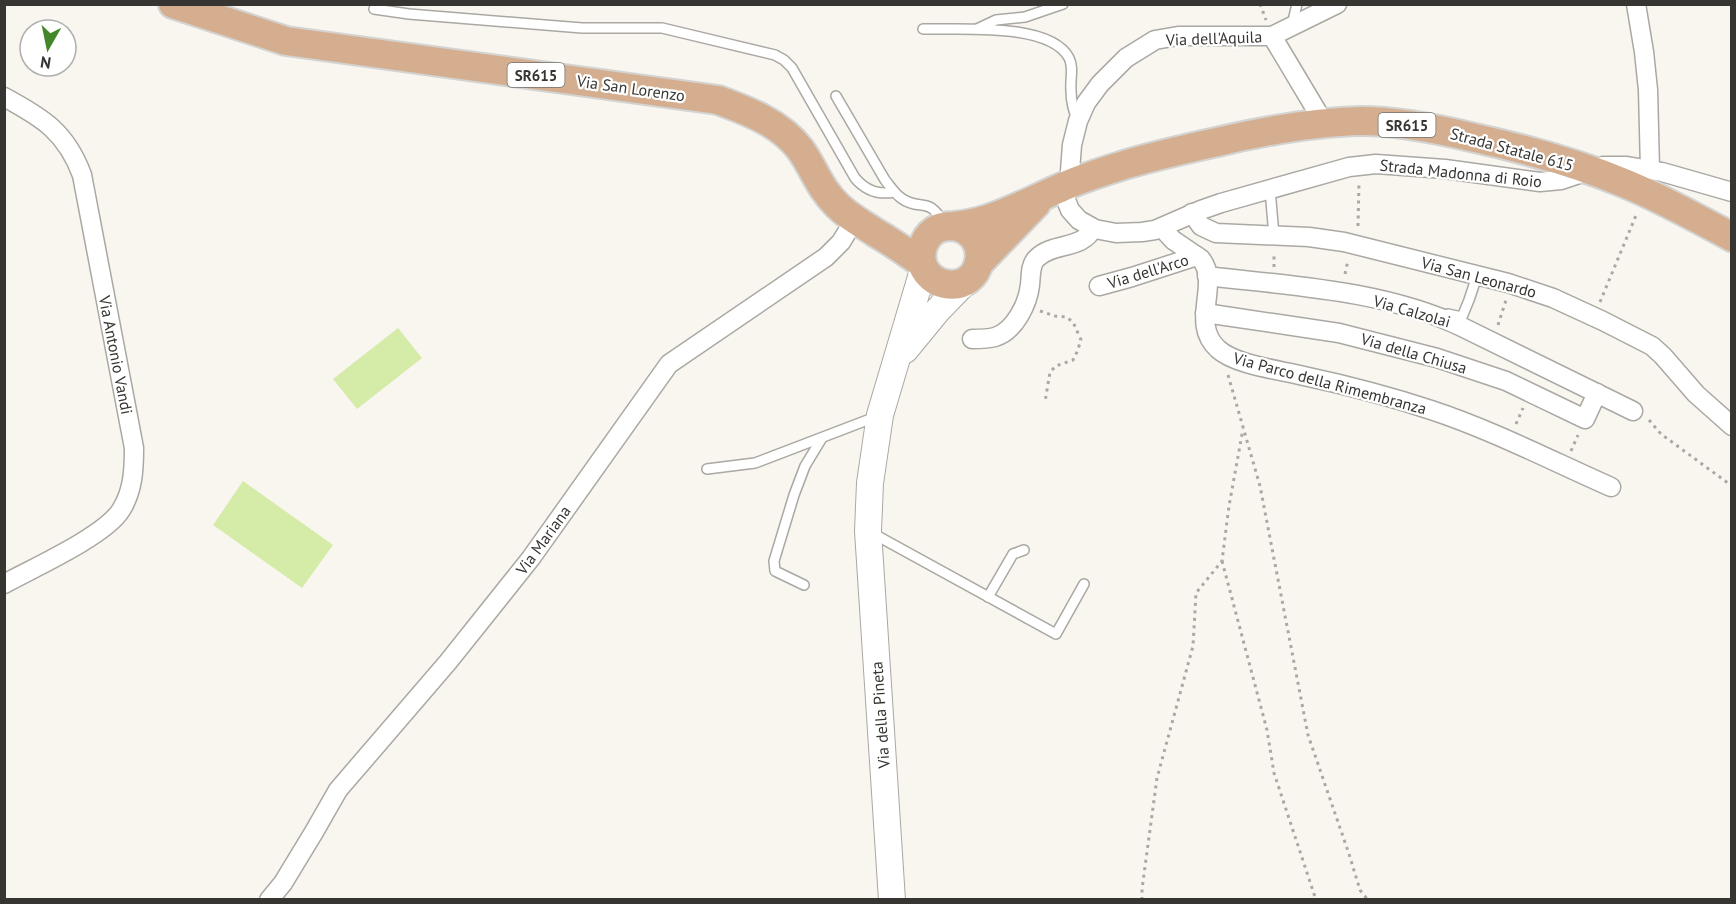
<svg xmlns="http://www.w3.org/2000/svg" width="1736" height="904" font-family="'PT Sans',sans-serif">
  <style>
    .green { fill: #d5eca9 }
    .lines { fill: none; stroke-linecap: round; stroke-linejoin: round }
    .service-casing { stroke: #aaa8a2; stroke-width: 12 }
    .minor-casing { stroke: #aaa8a2; stroke-width: 21 }
    .secondary-casing { stroke: #aaa8a2; stroke-width: 28 }
    .primary-casing { stroke: #d3d3d2; stroke-width: 32 }
    .path { stroke: #aaa8a3; stroke-width: 3; stroke-dasharray: 3 4.5; stroke-linecap: butt }
    .service { stroke: #fff; stroke-width: 9 }
    .minor { stroke: #fff; stroke-width: 18 }
    .secondary { stroke: #fff; stroke-width: 26 }
    .primary { stroke: #d4ae8e; stroke-width: 28 }
    .labels { text-anchor: middle; dominant-baseline: central; stroke-width: 4.5; stroke-linejoin: round; paint-order: stroke }
    .shield { fill: #fff; stroke: #727270; stroke-width: 1.5 }
    .shield-label { font-size: 15px; font-weight: bold; fill: #363532 }
    .street-label { font-size: 16px; fill: #363532; stroke: #fff }
  </style>
  <rect width="100%" height="100%" fill="#f9f6f0"/>
  <!-- green -->
  <g class="green">
    <path d="M 398,328 L 422,358 L 357,409 L 333,379 Z"/>
    <path d="M 243,481 L 333,545 L 302,588 L 213,525 Z"/>
  </g>
  <g class="lines">
    <!-- service casing -->
    <g class="service-casing">
      <g id="service">
        <path d="M 374,9 L 409,14 L 582,28 L 662,28 L 775,55 L 784,60 L 792,68 L 855,178 C 866,191 878,195 894,192"/>
        <path d="M 1292,25 L 1297,4"/>
        <path d="M 923,29 C 959,30 1050,22 1069,58 C 1074,68 1070,79 1071,90 C 1071,101 1073,111 1078,121"/>
        <path d="M 977,29 L 996,20 L 1025,17 L 1063,4"/>
        <path d="M 836,96 L 885,180 C 890,186 894,193 901,198 C 920,212 929,195 944,224"/>
        <path d="M 1270,189 L 1274,236"/>
        <path d="M 1448,314 L 1462,317 L 1469,300 L 1477,276"/>
        <path d="M 707,469 L 755,463 L 878,416"/>
        <path d="M 872,533 L 1056,634 L 1084,584"/>
        <path d="M 804,585 L 775,571 L 774,561 L 794,495 L 805,466 L 822,438"/>
        <path d="M 988,597 L 1013,554 L 1024,550"/>
      </g>
    </g>
    <!-- minor casing -->
    <g class="minor-casing">
      <g id="minor">
        <path d="M 1636,4 L 1644,52 L 1648,90 L 1650,169"/>
        <path d="M 1272,36 L 1324,123"/>
        <path d="M 4,97 C 43,118 66,132 82,175 L 134,448 C 134,470 133,491 121,510 C 105,536 33,568 4,584"/>
        <path d="M 1069,184 L 1072,145 L 1078,121 L 1086,103 L 1100,84 L 1126,58 L 1155,40 L 1178,36 L 1272,36 L 1337,4"/>
        <path d="M 1061,187 L 1070,210 L 1079,220 L 1095,229 L 1116,233 L 1142,232 L 1155,230 L 1201,210 L 1221,203 L 1349,167 L 1376,164 L 1445,169 L 1540,182 L 1561,180 L 1603,166 L 1627,166 L 1662,172 L 1732,192"/>
        <path d="M 1192,213 L 1201,226 L 1216,233 L 1309,237 L 1344,242 L 1508,283 L 1553,298 L 1603,321 L 1652,346 L 1663,356 L 1696,394 L 1732,426"/>
        <path d="M 1162,228 L 1173,240 L 1201,259 C 1221,284 1189,323 1218,349 C 1235,365 1280,370 1304,376 C 1346,385 1389,396 1431,410 C 1492,430 1552,461 1611,487"/>
        <path d="M 1207,276 C 1292,286 1384,290 1462,327 L 1633,411"/>
        <path d="M 1099,286 L 1132,277 L 1197,256"/>
        <path d="M 1205,313 L 1339,333 L 1437,358 L 1506,381 L 1585,419 L 1597,393"/>
        <path d="M 972,339 C 980,339 988,339 995,337 C 1015,331 1028,303 1030,285 C 1031,276 1030,264 1037,258 C 1053,242 1083,250 1093,228"/>
        <path d="M 269,900 L 283,883 L 314,832 L 338,790 L 448,662 L 531,558 L 669,364 L 826,257 L 841,242 L 855,219"/>
      </g>
    </g>
    <!-- secondary casing -->
    <g class="secondary-casing">
      <g id="secondary">
        <path d="M 905,350 L 937,311 L 967,280"/>
        <path d="M 892,900 L 868,531 L 870,483 L 880,415 L 924,267"/>
      </g>
    </g>
    <!-- primary casing -->
    <g class="primary-casing">
      <g id="primary">
        <path d="M 173,4 L 286,41 L 718,100 C 748,111 780,123 800,149 C 814,168 819,188 838,206 C 849,217 863,224 876,233 C 892,242 907,253 922,263"/>
        <path d="M 954,226 C 995,234 983,292 945,284 C 935,282 927,275 923,266 C 918,251 925,234 939,228 C 945,226 949,226 954,226 C 965,225 978,222 988,219 C 1012,211 1035,199 1058,189 C 1079,179 1102,172 1124,165 C 1154,156 1185,149 1217,142 C 1264,131 1311,122 1361,121 C 1399,121 1438,129 1475,138 C 1525,149 1576,163 1624,183 C 1661,198 1696,218 1732,237"/>
        <path d="M 979,263 L 1036,204"/>
      </g>
    </g>
    <!-- path -->
    <g class="path">
      <path d="M 1260,4 L 1266,20"/>
      <path d="M 1358,226 L 1359,182"/>
      <path d="M 1274,267 L 1274,253"/>
      <path d="M 1345,274 L 1348,260"/>
      <path d="M 1600,302 L 1637,213"/>
      <path d="M 1040,311 L 1055,316 L 1066,317 L 1073,322 L 1081,340 L 1077,352 L 1073,360 L 1056,366 L 1050,372 L 1045,402"/>
      <path d="M 1498,325 L 1506,300"/>
      <path d="M 1228,375 L 1260,486 L 1308,735 L 1349,854 L 1360,890 L 1368,900"/>
      <path d="M 1649,420 L 1661,434 L 1732,486"/>
      <path d="M 1516,424 L 1523,408"/>
      <path d="M 1571,451 L 1578,435"/>
      <path d="M 1222,561 L 1267,730 L 1274,773 L 1316,900"/>
      <path d="M 1142,900 L 1142,889 L 1157,778 L 1193,646 L 1196,593 L 1222,561 L 1229,506 L 1243,429"/>
    </g>
    <!-- service -->
    <use href="#service" class="service"/>
    <!-- minor -->
    <use href="#minor" class="minor"/>
    <!-- secondary -->
    <use href="#secondary" class="secondary"/>
    <!-- primary -->
    <use href="#primary" class="primary"/>
  </g>
  <g class="labels">
    <!-- shield labels -->
    <g class="shield">
      <rect x="507.5" y="63" width="57" height="24" rx="4.5"/>
      <rect x="1378.5" y="113" width="57" height="24" rx="4.5"/>
    </g>
    <g class="shield-label">
      <text x="536" y="75">SR615</text>
      <text x="1407" y="125">SR615</text>
    </g>
    <!-- street labels -->
    <g class="street-label">
      <text transform="translate(1214 38) rotate(-2)">Via dell'Aquila</text>
      <text transform="translate(631 88) rotate(8)">Via San Lorenzo</text>
      <text transform="translate(1512 149) rotate(15)">Strada Statale 615</text>
      <text transform="translate(1461 173) rotate(6)">Strada Madonna di Roio</text>
      <text transform="translate(1148 271) rotate(-17)">Via dell'Arco</text>
      <text transform="translate(1479 277) rotate(15)">Via San Leonardo</text>
      <text transform="translate(1412 311) rotate(16)">Via Calzolai</text>
      <text transform="translate(1414 353) rotate(16)">Via della Chiusa</text>
      <text transform="translate(116 355) rotate(79)">Via Antonio Vandi</text>
      <text transform="translate(1330 383) rotate(15)">Via Parco della Rimembranza</text>
      <text transform="translate(543 540) rotate(-54)">Via Mariana</text>
      <text transform="translate(880 715) rotate(-94)">Via della Pineta</text>
    </g>
  </g>
  <!-- border -->
  <rect width="1736" height="904" fill="none" stroke="#363532" stroke-width="12"/>
  <!-- north arrow -->
  <g transform="translate(48 48) rotate(189)"><circle r="28" fill="#ffffff" stroke="#afaead" stroke-width="1.5"/>
  <path d="M0-4.5L10 22L0 15L-10 22Z" fill="#44872a"/>
  <text y="-9" font-size="16" font-weight="bold" text-anchor="middle" fill="#363532">N</text>
  </g>
</svg>
